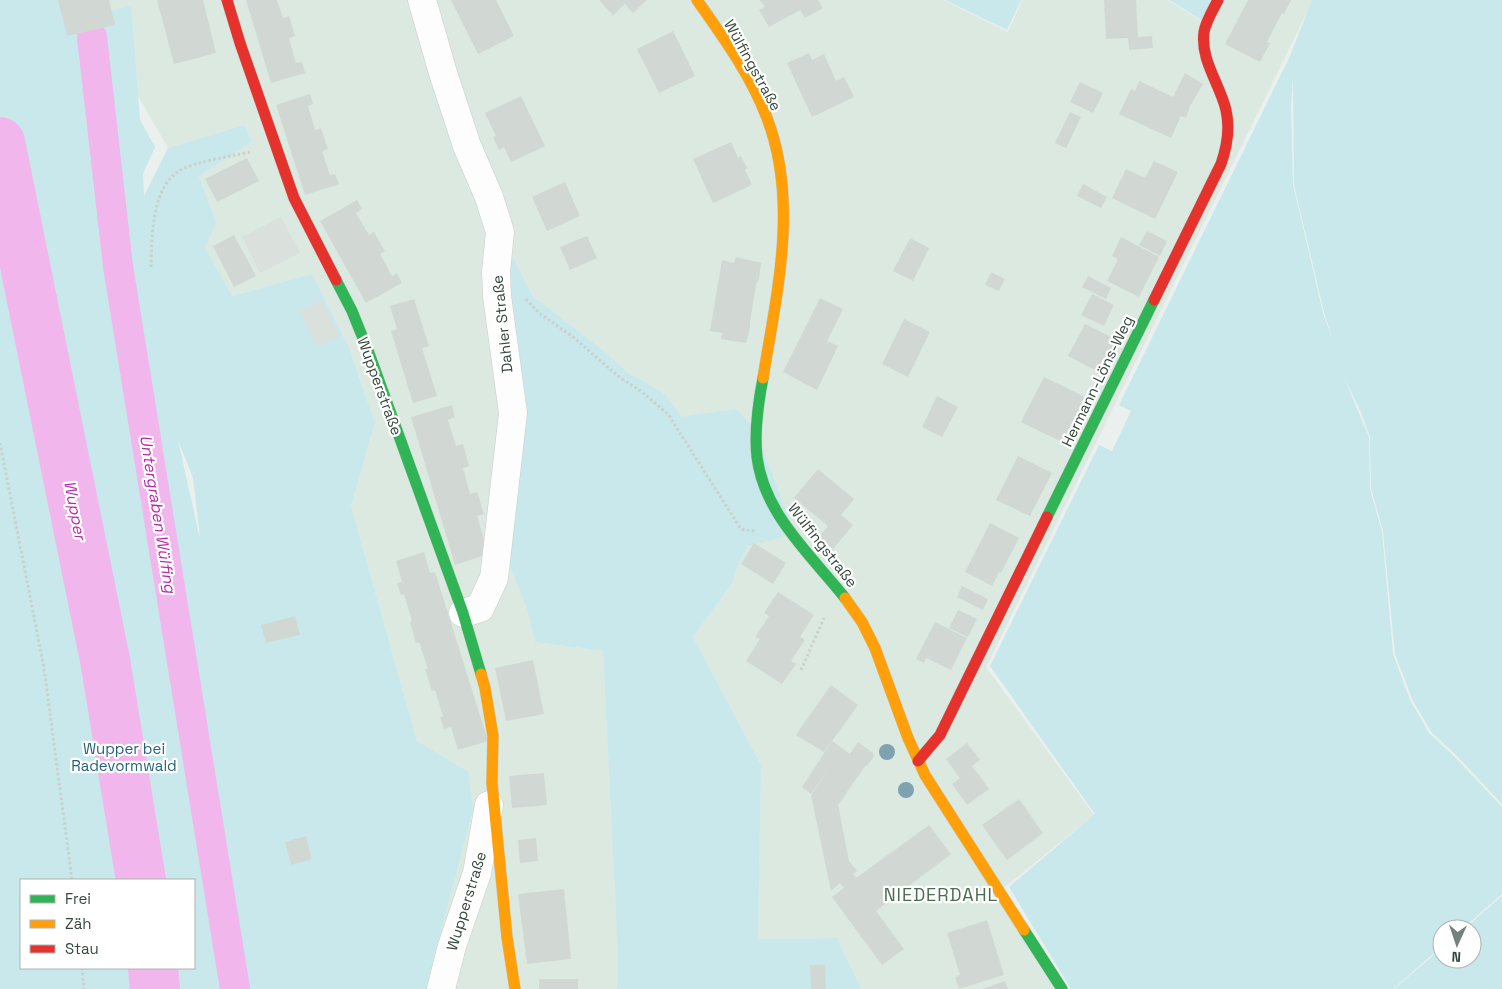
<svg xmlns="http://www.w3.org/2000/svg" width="1502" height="989" font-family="'Space Grotesk',sans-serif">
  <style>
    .residential { fill: #dbe9e1 }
    .green { fill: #c8e8ec; fill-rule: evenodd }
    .parking { fill: #dae0dc }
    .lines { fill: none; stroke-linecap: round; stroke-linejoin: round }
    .canal { stroke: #f1b7ec; stroke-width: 30 }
    .river { stroke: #f1b7ec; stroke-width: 50 }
    .building { fill: #d1d8d4 }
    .street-casing { stroke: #c7ceca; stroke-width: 29 }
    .fast-casing { stroke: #c1d2c9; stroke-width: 12 }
    .slow-casing { stroke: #c1d2c9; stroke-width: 12 }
    .jam-casing { stroke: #c1d2c9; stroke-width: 12 }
    .path { stroke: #cad1cd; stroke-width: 3; stroke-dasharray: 2.5 2.5; stroke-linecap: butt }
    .street { stroke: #fcfdfc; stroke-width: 28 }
    .fast { stroke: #30b455; stroke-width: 11 }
    .slow { stroke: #ff9f0a; stroke-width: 11 }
    .jam { stroke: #e5322d; stroke-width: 11 }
    .tree { fill: #7ea2af }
    .labels { text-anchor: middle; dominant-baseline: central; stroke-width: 4.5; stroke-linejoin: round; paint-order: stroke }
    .street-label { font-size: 15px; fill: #35473a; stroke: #fff }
    .park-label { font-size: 15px; fill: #25627d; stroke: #fff }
    .water-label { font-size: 16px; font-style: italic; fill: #ba28aa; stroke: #fff }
    .quarter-label { font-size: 18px; letter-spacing: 1px; fill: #4c6b54; stroke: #fff }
  </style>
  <rect width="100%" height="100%" fill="#eaf0ed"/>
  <!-- residential -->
  <path class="residential" d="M 87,0 L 943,0 L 1008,32 L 1022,0 L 1167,0 L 1206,24 L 1218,0 L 1313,0 L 986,667 L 1094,815 L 1000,891 L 1062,989 L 861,989 L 837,938 L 758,939 L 761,765 L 693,637 L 733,582 L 737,566 L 747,545 L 735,409 L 682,418 L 665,394 L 627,372 L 604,351 L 550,309 L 533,297 L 500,233 L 507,373 L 499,539 L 527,609 L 535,642 L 603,651 L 618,957 L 617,989 L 430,989 L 434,956 L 468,771 L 417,741 L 351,506 L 375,424 L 363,387 L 350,350 L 312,274 L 232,296 L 204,248 L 216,223 L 199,176 L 252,142 L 244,125 L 168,148 L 117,59 Z"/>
  <!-- green -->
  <g class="green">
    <path d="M 0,0 L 78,0 L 84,19 L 131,5 L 140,120 L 155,147 L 143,174 L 144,196 L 168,148 L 244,125 L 252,142 L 199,176 L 216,223 L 205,248 L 232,296 L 312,274 L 350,350 L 375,423 L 351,506 L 417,741 L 468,771 L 473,809 L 434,956 L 430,989 L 0,989 ZM 178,440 L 193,478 L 200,536 L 199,535 ZM 21,880 L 194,880 L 194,968 L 21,968 Z"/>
    <path d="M 945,0 L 1021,0 L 1007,30 Z"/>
    <path d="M 1169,0 L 1216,0 L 1205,22 Z"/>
    <path d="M 1312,0 L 1502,0 L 1502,804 L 1455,754 L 1432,733 L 1413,701 L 1395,654 L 1383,531 L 1371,488 L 1370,437 L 1360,410 L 1344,378 L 1369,437 L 1370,489 L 1382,532 L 1393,654 L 1410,700 L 1429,733 L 1453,755 L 1502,807 L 1502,894 L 1462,929 L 1442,929 L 1442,946 L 1393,989 L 1071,989 L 1009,887 L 1095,814 L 990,666 L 1099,445 L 1112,451 L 1131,411 L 1119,405 L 1290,56 ZM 1293,76 L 1294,185 L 1324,312 L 1334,344 L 1323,313 L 1293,185 L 1291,107 Z"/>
    <path d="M 500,232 L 533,297 L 550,309 L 604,351 L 627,372 L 665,394 L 682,417 L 736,409 L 756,430 L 794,534 L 747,546 L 737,566 L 733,582 L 693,637 L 761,765 L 758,939 L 837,938 L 861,989 L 617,989 L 618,957 L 603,651 L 535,642 L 527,609 L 499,539 Z"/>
    <path d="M 1502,896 L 1502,989 L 1394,989 L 1442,948 L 1442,959 L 1472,959 L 1472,929 L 1464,929 Z"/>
  </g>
  <!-- parking -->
  <g class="parking">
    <path d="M 281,217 L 300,253 L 260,273 L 242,237 Z"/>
    <path d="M 322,300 L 339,336 L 317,347 L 300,311 Z"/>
  </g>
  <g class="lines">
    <!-- canal -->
    <path class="canal" d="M 92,37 L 118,266 L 235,989"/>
    <!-- river -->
    <g class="river">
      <path d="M 0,142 L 105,660 L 141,880"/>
      <path d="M 153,968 L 155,989"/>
    </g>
  </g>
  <!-- building -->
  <g class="building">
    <path d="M 58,0 L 109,0 L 115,25 L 67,36 Z"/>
    <path d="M 157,0 L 203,0 L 216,53 L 174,64 Z"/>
    <path d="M 246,0 L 277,0 L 283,18 L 289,16 L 295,36 L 289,38 L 296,63 L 302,62 L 305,73 L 271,83 Z"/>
    <path d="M 451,0 L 496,0 L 514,36 L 478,54 Z"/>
    <path d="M 599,0 L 647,0 L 633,13 L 625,4 L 613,15 Z"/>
    <path d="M 760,0 L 818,0 L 823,8 L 805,18 L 800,10 L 769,27 L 759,10 L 765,7 Z"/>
    <path d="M 1104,0 L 1136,0 L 1138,37 L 1152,36 L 1153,48 L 1129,50 L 1128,38 L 1106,39 Z"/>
    <path d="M 1248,0 L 1291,0 L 1284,14 L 1282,13 L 1267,42 L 1270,43 L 1260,62 L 1225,44 Z"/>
    <path d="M 673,31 L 695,76 L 659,93 L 637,49 Z"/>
    <path d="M 809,53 L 812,60 L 824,54 L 836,81 L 844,77 L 854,97 L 812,117 L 787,63 Z"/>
    <path d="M 1185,73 L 1203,84 L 1190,106 L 1186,118 L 1181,116 L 1171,138 L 1119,114 L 1131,89 L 1135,91 L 1139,81 L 1173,97 Z"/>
    <path d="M 1080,82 L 1103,93 L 1093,113 L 1070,102 Z"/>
    <path d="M 310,94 L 313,104 L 308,106 L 315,130 L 321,128 L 328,149 L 322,151 L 330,175 L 335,174 L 339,184 L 305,195 L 276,105 Z"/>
    <path d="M 521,96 L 545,146 L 511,162 L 504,147 L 499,150 L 493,137 L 496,136 L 485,113 Z"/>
    <path d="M 1070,112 L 1081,117 L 1066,148 L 1055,143 Z"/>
    <path d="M 731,142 L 738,158 L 741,156 L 747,168 L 745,170 L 752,185 L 713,203 L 693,159 Z"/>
    <path d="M 247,158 L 259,181 L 217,202 L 205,179 Z"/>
    <path d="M 1154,161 L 1178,172 L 1155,219 L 1112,198 L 1126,169 L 1145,178 Z"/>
    <path d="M 565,182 L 580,216 L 547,231 L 532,197 Z"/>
    <path d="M 1083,184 L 1107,197 L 1101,208 L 1077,196 Z"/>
    <path d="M 357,200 L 362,209 L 356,213 L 369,235 L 374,232 L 379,241 L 385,251 L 380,254 L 392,276 L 397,273 L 402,283 L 366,303 L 320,221 Z"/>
    <path d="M 1147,231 L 1167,241 L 1160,256 L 1139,245 Z"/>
    <path d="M 234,235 L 256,276 L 234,287 L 213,246 Z"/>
    <path d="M 587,236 L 597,258 L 570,270 L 560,247 Z"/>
    <path d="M 1121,237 L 1159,257 L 1139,297 L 1107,281 L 1118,259 L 1112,256 Z"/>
    <path d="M 910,238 L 929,248 L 913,281 L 893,271 Z"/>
    <path d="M 736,257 L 761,263 L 759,279 L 756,285 L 750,322 L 750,329 L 746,343 L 721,339 L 722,333 L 710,331 L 722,260 L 734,263 Z"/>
    <path d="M 991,272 L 1005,279 L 999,291 L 985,285 Z"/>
    <path d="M 1088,276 L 1111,288 L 1106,299 L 1082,287 Z"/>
    <path d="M 1092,294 L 1114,305 L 1104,326 L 1081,315 Z"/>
    <path d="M 820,298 L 843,309 L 827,341 L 838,346 L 817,390 L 783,372 Z"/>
    <path d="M 414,299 L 429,346 L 422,348 L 437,396 L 413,403 L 391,331 L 397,329 L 390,306 Z"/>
    <path d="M 904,319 L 930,332 L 908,377 L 882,364 Z"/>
    <path d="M 1085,324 L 1117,340 L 1101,373 L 1068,356 Z"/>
    <path d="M 1044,377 L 1087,398 L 1079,413 L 1081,414 L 1073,431 L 1071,430 L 1064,443 L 1021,422 Z"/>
    <path d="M 937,396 L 958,407 L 942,437 L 922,427 Z"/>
    <path d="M 452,405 L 455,417 L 448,420 L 456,446 L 463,444 L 469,466 L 463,468 L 470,494 L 477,492 L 484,514 L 477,516 L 488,554 L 455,565 L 411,417 Z"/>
    <path d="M 1018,456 L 1052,473 L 1030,516 L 996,500 Z"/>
    <path d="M 818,469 L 854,499 L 841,515 L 853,525 L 833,549 L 819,537 L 828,526 L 794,498 Z"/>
    <path d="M 990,523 L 1019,538 L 1001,573 L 999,572 L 992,586 L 965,572 Z"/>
    <path d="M 754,543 L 786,563 L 773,584 L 741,564 Z"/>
    <path d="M 424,552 L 430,573 L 435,572 L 488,741 L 458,750 L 451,727 L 444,729 L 440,717 L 443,716 L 435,690 L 432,691 L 425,669 L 428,669 L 419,642 L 416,643 L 410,622 L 412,621 L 404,594 L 401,595 L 397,583 L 402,582 L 396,561 Z"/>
    <path d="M 962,586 L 988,599 L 983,610 L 957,597 Z"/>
    <path d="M 778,592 L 814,615 L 800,637 L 805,640 L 791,661 L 796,664 L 782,684 L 746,661 L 760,639 L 755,637 L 769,616 L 764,613 Z"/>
    <path d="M 958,610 L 977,619 L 968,637 L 949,628 Z"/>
    <path d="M 295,616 L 300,635 L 266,643 L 261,625 Z"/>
    <path d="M 935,622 L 967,638 L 951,670 L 926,658 L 924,663 L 916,659 Z"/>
    <path d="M 533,660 L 544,714 L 506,721 L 495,668 Z"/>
    <path d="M 831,685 L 858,705 L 824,752 L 796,735 Z"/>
    <path d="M 832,741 L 850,754 L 858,742 L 873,753 L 874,756 L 867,766 L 866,765 L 838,805 L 849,861 L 857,871 L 853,874 L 856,878 L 929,825 L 951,854 L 876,911 L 904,949 L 882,965 L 832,897 L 844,888 L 840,883 L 831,891 L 811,795 L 829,769 L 811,794 L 802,787 Z"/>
    <path d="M 967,743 L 980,760 L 972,766 L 989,789 L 967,805 L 952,784 L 960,778 L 946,759 Z"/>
    <path d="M 544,773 L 547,805 L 512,808 L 509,776 Z"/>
    <path d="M 1019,799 L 1043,833 L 1007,860 L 982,825 Z"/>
    <path d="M 306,836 L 312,859 L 291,865 L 285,842 Z"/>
    <path d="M 536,838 L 538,861 L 520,863 L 518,840 Z"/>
    <path d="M 564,889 L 571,959 L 527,964 L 518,894 Z"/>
    <path d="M 987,920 L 1004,975 L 959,989 L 955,977 L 960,975 L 947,933 Z"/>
    <path d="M 810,965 L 825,965 L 826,989 L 811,989 Z"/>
    <rect x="539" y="979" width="39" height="10"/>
    <path d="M 1005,981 L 1008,989 L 982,989 Z"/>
  </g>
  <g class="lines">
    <!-- street casing -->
    <g class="street-casing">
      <g id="street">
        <path d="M 422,0 L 443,73 L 467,146 L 489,197 L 500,232 L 496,272 L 497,296 L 513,413 L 494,578 L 480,608 L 463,613"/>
        <path d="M 441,989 L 452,946 L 477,873 L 489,805"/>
      </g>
    </g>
    <!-- fast casing -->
    <g class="fast-casing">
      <g id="fast">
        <path d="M 336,280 L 352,311 L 369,353 L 463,613 L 481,674"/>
        <path d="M 763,378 C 758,404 754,431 757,457 C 764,514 811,555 845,598"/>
        <path d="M 1047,517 L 1154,300"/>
        <path d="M 1024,930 L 1062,989"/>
      </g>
    </g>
    <!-- slow casing -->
    <g class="slow-casing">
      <g id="slow">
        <path d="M 697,0 C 723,37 751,75 767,118 C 799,202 777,292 763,378"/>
        <path d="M 845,598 L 862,622 L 875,648 L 908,738 L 925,775 L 1024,930"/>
        <path d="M 481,674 L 485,688 L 493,736 L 492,783 L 507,937 L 515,989"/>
      </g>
    </g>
    <!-- jam casing -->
    <g class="jam-casing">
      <g id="jam">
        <path d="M 227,0 L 240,43 L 294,198 L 336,280"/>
        <path d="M 1154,300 L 1221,164 C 1227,147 1230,128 1226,110 C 1220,84 1200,60 1204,32 C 1206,21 1213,10 1218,0"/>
        <path d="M 918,761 L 940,735 L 1047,517"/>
      </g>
    </g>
    <!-- path -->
    <g class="path">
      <path d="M 151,267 C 152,237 151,189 179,171 C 193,162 232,156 250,152"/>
      <path d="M 526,299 L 539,313 L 573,337 L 618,376 L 642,392 L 668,414 L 739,526 L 744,530 L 756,531"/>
      <path d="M 0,443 L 44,668 L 72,880"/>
      <path d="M 801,670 L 824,618"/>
      <path d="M 82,968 L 84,989"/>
    </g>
    <!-- street -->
    <use href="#street" class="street"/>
    <!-- fast -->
    <use href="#fast" class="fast"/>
    <!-- slow -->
    <use href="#slow" class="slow"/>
    <!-- jam -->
    <use href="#jam" class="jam"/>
  </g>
  <!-- trees -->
  <g class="tree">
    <circle cx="887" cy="752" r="8"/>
    <circle cx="906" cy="790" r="8"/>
  </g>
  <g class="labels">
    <!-- street labels -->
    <g class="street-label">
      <text transform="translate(753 65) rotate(61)">Wülfingstraße</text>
      <text transform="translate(502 324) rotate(-96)">Dahler Straße</text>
      <text transform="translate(1097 381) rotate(-64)">Hermann-Löns-Weg</text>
      <text transform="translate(380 386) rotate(70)">Wupperstraße</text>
      <text transform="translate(823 545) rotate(52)">Wülfingstraße</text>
      <text transform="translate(466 901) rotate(-73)">Wupperstraße</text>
    </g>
    <!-- park labels -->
    <g class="park-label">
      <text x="124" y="748">Wupper bei<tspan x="124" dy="17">Radevormwald</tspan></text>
    </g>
    <!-- water labels -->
    <g class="water-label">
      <text transform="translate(75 510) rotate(79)">Wupper</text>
      <text transform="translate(158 514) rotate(81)">Untergraben Wülfing</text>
    </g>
    <!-- quarter labels -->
    <g class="quarter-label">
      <text x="941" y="894">NIEDERDAHL</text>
    </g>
  </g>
  <!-- legend -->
  <rect x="20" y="879" width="175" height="90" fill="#ffffff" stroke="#aeb5b0"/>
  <rect x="30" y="895" width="25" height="8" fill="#30b455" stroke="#aeb5b0"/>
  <text x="65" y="904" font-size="15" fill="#35473a">Frei</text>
  <rect x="30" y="920" width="25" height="8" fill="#ff9f0a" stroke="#aeb5b0"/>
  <text x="65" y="929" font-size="15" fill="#35473a">Zäh</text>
  <rect x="30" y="945" width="25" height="8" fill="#e5322d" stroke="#aeb5b0"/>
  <text x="65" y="954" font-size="15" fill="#35473a">Stau</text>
  <!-- north arrow -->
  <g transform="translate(1457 944) rotate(183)"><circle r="24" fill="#ffffff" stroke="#aeb5b0"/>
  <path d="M0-4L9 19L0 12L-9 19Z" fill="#748279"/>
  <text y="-8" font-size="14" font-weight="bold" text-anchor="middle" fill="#35473a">N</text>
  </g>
</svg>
